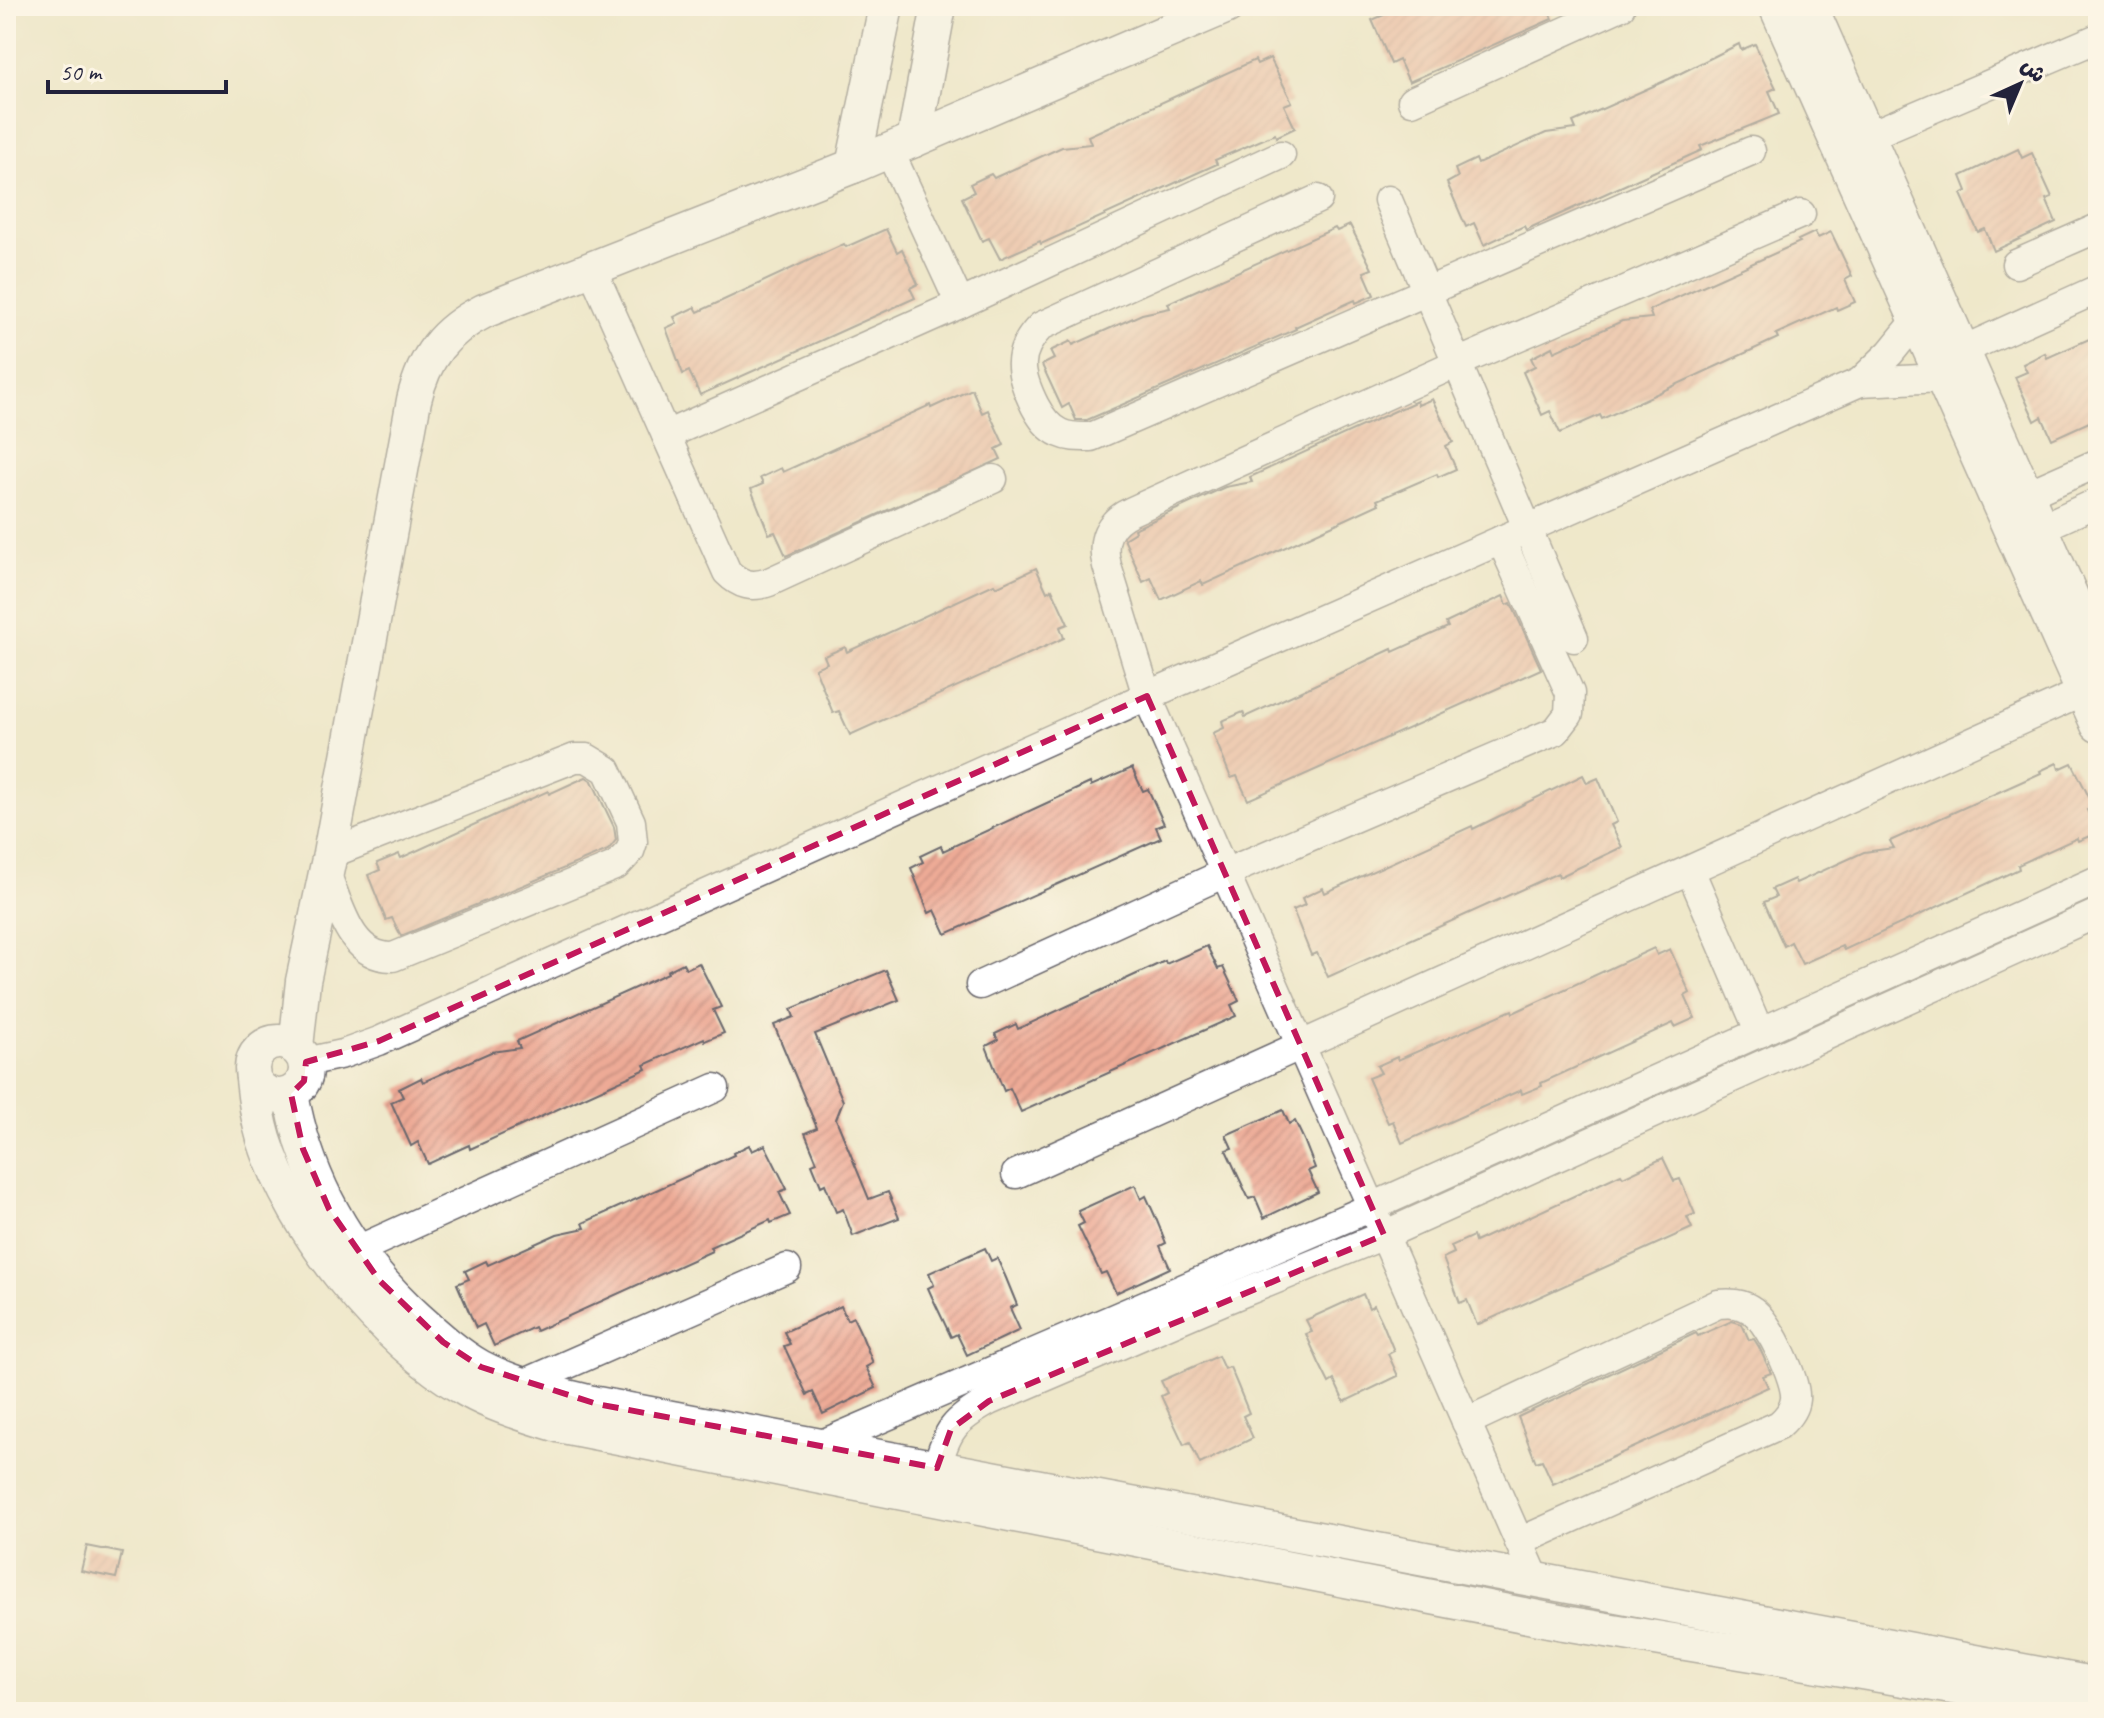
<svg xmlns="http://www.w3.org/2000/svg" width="2104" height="1718" font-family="Caveat,'Playpen Sans Arabic',sans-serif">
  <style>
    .building { fill: url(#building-hatch) }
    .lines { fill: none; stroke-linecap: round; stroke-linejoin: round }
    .minor-casing { stroke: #6a676d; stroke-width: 31 }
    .tertiary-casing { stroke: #6a676d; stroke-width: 37 }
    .minor { stroke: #fff; stroke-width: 28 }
    .tertiary { stroke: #fff; stroke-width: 34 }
    .marked { fill: none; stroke: #c2185b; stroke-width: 6; stroke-dasharray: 16 10; stroke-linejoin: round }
  </style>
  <defs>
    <pattern id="building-hatch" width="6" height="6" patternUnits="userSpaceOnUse" patternTransform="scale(2)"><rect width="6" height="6" fill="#edaa96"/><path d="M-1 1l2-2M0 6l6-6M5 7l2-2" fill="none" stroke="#cb9282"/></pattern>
  </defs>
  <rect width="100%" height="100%" fill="#fcf5e5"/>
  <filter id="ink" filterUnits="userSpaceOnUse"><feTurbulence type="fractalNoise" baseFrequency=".0125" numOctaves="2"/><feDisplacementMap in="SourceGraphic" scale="16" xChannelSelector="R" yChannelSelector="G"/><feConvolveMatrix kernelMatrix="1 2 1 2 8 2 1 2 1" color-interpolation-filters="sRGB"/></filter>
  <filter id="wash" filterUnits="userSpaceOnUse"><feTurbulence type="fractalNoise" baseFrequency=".006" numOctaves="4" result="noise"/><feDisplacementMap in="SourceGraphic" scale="32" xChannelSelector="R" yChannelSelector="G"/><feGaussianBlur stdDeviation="1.8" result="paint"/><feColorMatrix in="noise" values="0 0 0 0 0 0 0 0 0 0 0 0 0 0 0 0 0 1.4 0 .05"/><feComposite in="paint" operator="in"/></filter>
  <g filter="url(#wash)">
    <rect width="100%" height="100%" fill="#efe8cb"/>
    <g id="blocks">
      <!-- building -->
      <g class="building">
        <path d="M 1379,6 L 1547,6 L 1552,19 L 1409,82 L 1399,60 L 1391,64 L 1372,20 L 1384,15 Z"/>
        <path d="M 1739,44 L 1741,50 L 1755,44 L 1776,88 L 1769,91 L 1779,114 L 1700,146 L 1702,150 L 1534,226 L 1526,230 L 1524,226 L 1484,245 L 1474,223 L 1466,227 L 1447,183 L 1458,177 L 1455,169 L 1476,159 L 1478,164 L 1546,133 L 1576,129 L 1573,122 L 1669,79 Z"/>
        <path d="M 1270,58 L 1292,102 L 1284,105 L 1295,128 L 1276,137 L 1275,134 L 1215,160 L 1217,164 L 1041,244 L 1040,241 L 1000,259 L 989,238 L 982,241 L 962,198 L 974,192 L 970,184 L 991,174 L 994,178 L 1062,147 L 1091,144 L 1088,136 L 1255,60 L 1257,64 Z"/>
        <path d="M 2018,149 L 2022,158 L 2032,153 L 2052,197 L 2046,199 L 2056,222 L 1994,251 L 1985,229 L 1978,232 L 1961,194 L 1967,191 L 1961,176 Z"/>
        <path d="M 1350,225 L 1372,269 L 1364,272 L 1374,295 L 1356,303 L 1355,300 L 1295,327 L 1296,329 L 1087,420 L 1076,420 L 1069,404 L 1062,408 L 1042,365 L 1054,359 L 1050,351 L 1071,341 L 1073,345 L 1142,314 L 1170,308 L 1168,303 L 1188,294 L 1335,228 L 1337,231 Z"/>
        <path d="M 886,229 L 897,252 L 902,249 L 918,284 L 910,288 L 915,298 L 700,395 L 689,371 L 683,374 L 666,328 L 677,323 L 674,317 L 695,307 L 698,312 L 844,244 L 846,247 Z"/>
        <path d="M 1815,232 L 1818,238 L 1831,232 L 1852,276 L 1845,280 L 1855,302 L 1837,310 L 1836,307 L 1776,334 L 1778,338 L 1602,419 L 1600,415 L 1560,433 L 1550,411 L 1542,415 L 1523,372 L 1535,366 L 1531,358 L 1552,347 L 1554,352 L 1622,321 L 1652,318 L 1649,310 L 1800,242 L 1798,240 Z"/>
        <path d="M 2098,335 L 2098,418 L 2052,439 L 2042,417 L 2035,421 L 2015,377 L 2027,372 L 2023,364 L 2045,353 L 2047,358 Z"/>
        <path d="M 972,389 L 982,413 L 988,410 L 1004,445 L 996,449 L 1001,459 L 786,556 L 775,532 L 769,534 L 751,489 L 763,484 L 760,478 L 781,468 L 783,472 L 930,405 L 931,408 Z"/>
        <path d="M 1432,399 L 1453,442 L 1446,446 L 1456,469 L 1438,477 L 1437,474 L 1377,500 L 1379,504 L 1203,585 L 1201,581 L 1161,600 L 1151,578 L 1143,582 L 1124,539 L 1135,532 L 1134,529 L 1225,487 L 1252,482 L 1250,477 L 1417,401 L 1418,405 Z"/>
        <path d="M 1036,568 L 1047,592 L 1052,589 L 1068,624 L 1060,627 L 1064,638 L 850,735 L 839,711 L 833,713 L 815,668 L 827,663 L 824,656 L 845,647 L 847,652 L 994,584 L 996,587 Z"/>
        <path d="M 1503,596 L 1507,605 L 1511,603 L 1541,669 L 1248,800 L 1237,776 L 1231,778 L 1213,733 L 1224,728 L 1222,721 L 1243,712 L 1245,717 L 1392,649 L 1393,652 L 1448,627 L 1446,623 Z"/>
        <path d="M 2057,763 L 2059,769 L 2072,763 L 2094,807 L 2087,810 L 2097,833 L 2078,841 L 2077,838 L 2018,865 L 2019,869 L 1844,950 L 1842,946 L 1802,964 L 1791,942 L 1784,946 L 1764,902 L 1776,897 L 1772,889 L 1794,879 L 1796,883 L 1864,852 L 1894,848 L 1890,841 L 2041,773 L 2040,771 Z"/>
        <path d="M 1132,768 L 1143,791 L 1148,789 L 1164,824 L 1156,827 L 1161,838 L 946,934 L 935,910 L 929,913 L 911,868 L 923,862 L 920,856 L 941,846 L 943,851 L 1090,783 L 1091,786 Z"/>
        <path d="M 1583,775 L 1587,783 L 1598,778 L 1617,822 L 1611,825 L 1622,847 L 1559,877 L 1558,873 L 1328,977 L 1317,953 L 1311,955 L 1293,910 L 1305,905 L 1302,898 L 1323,888 L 1325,893 L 1472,826 L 1473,829 Z"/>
        <path d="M 586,777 L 592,781 L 614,827 L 616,840 L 608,850 L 401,936 L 392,918 L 386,920 L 368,875 L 380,870 L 377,863 L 399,854 L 401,858 L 548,791 L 549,794 Z"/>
        <path d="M 1207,946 L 1218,969 L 1223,967 L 1239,1001 L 1231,1005 L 1236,1016 L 1021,1112 L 1010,1088 L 1004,1091 L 986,1046 L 998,1040 L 995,1034 L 1016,1024 L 1018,1029 L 1165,961 L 1166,964 Z"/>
        <path d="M 1654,948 L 1657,955 L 1670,949 L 1690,993 L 1685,996 L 1695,1018 L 1675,1027 L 1673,1023 L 1541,1083 L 1542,1086 L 1522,1094 L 1521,1090 L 1402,1143 L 1393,1121 L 1388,1123 L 1368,1078 L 1381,1073 L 1377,1066 L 1397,1057 L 1398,1060 L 1512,1010 L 1513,1013 Z"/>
        <path d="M 683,963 L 686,969 L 699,963 L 721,1007 L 713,1010 L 724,1033 L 705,1041 L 704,1038 L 644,1065 L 646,1069 L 470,1149 L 469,1145 L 428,1164 L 418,1142 L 411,1146 L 391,1102 L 403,1097 L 399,1089 L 421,1078 L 423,1082 L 491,1052 L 520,1048 L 517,1041 L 668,973 L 667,971 Z"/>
        <path d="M 886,970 L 899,1000 L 815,1034 L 843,1101 L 836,1119 L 869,1199 L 888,1192 L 899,1218 L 853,1236 L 843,1209 L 836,1212 L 825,1184 L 821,1186 L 812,1164 L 817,1162 L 805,1133 L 817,1128 L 774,1025 L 794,1017 L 791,1009 Z"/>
        <path d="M 1283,1110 L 1289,1124 L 1295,1121 L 1304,1140 L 1315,1168 L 1308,1171 L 1318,1192 L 1264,1218 L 1255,1197 L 1249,1199 L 1239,1178 L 1226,1150 L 1232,1148 L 1226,1135 Z"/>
        <path d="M 749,1145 L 752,1151 L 765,1145 L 787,1189 L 779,1192 L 790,1215 L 771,1223 L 770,1220 L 710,1247 L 712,1251 L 536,1331 L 534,1327 L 494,1346 L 484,1324 L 476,1328 L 457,1284 L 469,1279 L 465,1271 L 486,1261 L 488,1265 L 557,1234 L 585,1228 L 583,1223 L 734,1155 L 733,1153 Z"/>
        <path d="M 1663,1158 L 1674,1181 L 1680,1179 L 1695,1214 L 1687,1217 L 1692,1228 L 1477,1325 L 1467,1300 L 1460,1303 L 1443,1258 L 1454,1253 L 1451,1246 L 1473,1236 L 1475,1242 L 1621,1174 L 1623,1177 Z"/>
        <path d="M 1135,1185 L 1141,1199 L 1146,1196 L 1155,1216 L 1166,1243 L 1160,1246 L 1170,1268 L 1116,1293 L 1106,1272 L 1101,1274 L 1078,1226 L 1084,1223 L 1078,1211 Z"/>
        <path d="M 985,1248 L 991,1261 L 997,1258 L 1006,1278 L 1017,1305 L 1010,1308 L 1020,1330 L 967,1355 L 957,1334 L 951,1337 L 933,1299 L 928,1288 L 934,1285 L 929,1273 Z"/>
        <path d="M 1363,1294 L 1369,1308 L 1374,1305 L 1383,1324 L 1394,1351 L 1388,1354 L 1398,1376 L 1344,1402 L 1334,1380 L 1329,1383 L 1319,1363 L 1306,1334 L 1312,1332 L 1306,1320 Z"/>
        <path d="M 841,1306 L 847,1320 L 853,1317 L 862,1336 L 873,1363 L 866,1367 L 876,1388 L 823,1414 L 813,1392 L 807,1395 L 784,1346 L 790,1344 L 784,1332 Z"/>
        <path d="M 1732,1321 L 1742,1324 L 1749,1340 L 1754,1339 L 1759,1347 L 1771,1373 L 1763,1376 L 1768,1387 L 1553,1484 L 1542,1460 L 1536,1462 L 1518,1417 L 1696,1333 L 1698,1336 Z"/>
        <path d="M 1218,1356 L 1224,1369 L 1230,1367 L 1238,1386 L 1249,1413 L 1243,1416 L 1253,1438 L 1200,1464 L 1190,1442 L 1184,1445 L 1161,1396 L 1167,1393 L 1161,1381 Z"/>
        <path d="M 87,1546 L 122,1553 L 116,1578 L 81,1571 Z"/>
      </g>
    </g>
  </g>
  <g filter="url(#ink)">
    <use href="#blocks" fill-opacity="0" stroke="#6a676d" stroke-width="2"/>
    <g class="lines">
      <!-- minor casing -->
      <g class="minor-casing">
        <g id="minor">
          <path d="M 1412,101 L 1621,6"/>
          <path d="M 1868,136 L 2098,38"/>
          <path d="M 889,150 L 960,304"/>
          <path d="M 1318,199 L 1041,326 C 1014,353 1019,374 1035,406 C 1041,417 1048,428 1060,433 C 1071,438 1080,437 1091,437 L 1751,151"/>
          <path d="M 1388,200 L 1574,638"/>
          <path d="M 2016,264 L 2098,228"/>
          <path d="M 591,267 L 727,572 C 740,585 752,588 769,582 L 993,479"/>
          <path d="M 1963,350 L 2098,289"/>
          <path d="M 1860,382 L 1942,378"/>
          <path d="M 666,435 L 960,304 L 1281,155"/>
          <path d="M 2026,495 L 2098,463"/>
          <path d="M 2041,528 L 2098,502"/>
          <path d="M 1690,870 L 1760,1033"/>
          <path d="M 326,873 C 340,906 350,958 393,957 L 617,865 L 630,851 L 633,842 L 631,822 L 607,770 L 587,758 L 575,758 L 330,854"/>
          <path d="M 980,985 L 1225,873 L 1556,731 L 1569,714 L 1570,693 L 1501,540"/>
          <path d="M 306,1062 L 343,1054 L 379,1041 L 1147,696 L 1860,382 L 1890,353 L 1916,321"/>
          <path d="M 1016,1174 L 2083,692"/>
          <path d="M 355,1251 L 715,1088"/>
          <path d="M 523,1384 L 787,1268"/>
          <path d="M 1466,1422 L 1718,1304 C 1731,1303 1742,1303 1753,1311 C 1769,1323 1797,1380 1795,1399 C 1794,1410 1787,1418 1779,1425 L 1519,1542"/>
          <path d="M 822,1444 L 1372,1207 L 2098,880"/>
          <path d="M 937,1468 C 946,1430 955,1420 989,1401 L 1225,1300 L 1384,1235 L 2098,913"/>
          <path d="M 1535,1578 L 1147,696 L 1107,566 C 1100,540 1108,522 1132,511 L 1457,363 L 1801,214"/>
        </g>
      </g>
      <!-- tertiary casing -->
      <g class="tertiary-casing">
        <g id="tertiary">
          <path d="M 1776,6 L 2098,725"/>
          <path d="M 1810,6 L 2098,657"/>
          <path d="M 914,140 L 939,6"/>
          <path d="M 853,166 L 886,6"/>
          <circle cx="279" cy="1069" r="27"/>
          <path d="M 296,1047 L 303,981 L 330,854 L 414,400 C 424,357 444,331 484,311 L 853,166 L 1227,6"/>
          <path d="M 253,1079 C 255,1099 258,1119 264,1139 C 292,1229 384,1344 467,1390 C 495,1406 527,1415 558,1425 L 1564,1623 L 2098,1711"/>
          <path d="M 291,1094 C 307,1184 350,1257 417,1318 C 437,1336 457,1354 480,1367 C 516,1386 558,1395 597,1404 L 2098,1685"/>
        </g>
      </g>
      <!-- minor -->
      <use href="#minor" class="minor"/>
      <!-- tertiary -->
      <use href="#tertiary" class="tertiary"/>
    </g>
  </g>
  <!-- marked area -->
  <path d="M0 0H2104V1718H0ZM 1147,696 L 1384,1235 L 989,1401 L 951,1429 L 937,1468 L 597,1404 L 481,1367 L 443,1342 L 379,1280 L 329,1209 L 303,1149 L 291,1094 L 304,1081 L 306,1062 L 379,1041 Z" fill="#efe8cb" fill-opacity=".55" fill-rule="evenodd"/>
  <path class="marked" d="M 1147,696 L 1384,1235 L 989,1401 L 951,1429 L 937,1468 L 597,1404 L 481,1367 L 443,1342 L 379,1280 L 329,1209 L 303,1149 L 291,1094 L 304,1081 L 306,1062 L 379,1041 Z"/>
  <!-- margin -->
  <rect width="2104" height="1718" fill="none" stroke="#fcf5e5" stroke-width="32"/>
  <!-- north arrow -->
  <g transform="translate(2020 84) rotate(44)" stroke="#fcf5e5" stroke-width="6" paint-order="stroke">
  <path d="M0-6L14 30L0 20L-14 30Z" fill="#22223b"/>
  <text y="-12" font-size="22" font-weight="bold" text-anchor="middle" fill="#22223b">ش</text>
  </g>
  <!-- scale -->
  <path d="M48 80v12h178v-12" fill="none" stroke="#22223b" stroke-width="4"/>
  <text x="60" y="80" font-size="24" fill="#22223b" stroke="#fcf5e5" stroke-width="6" paint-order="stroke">50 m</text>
</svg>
